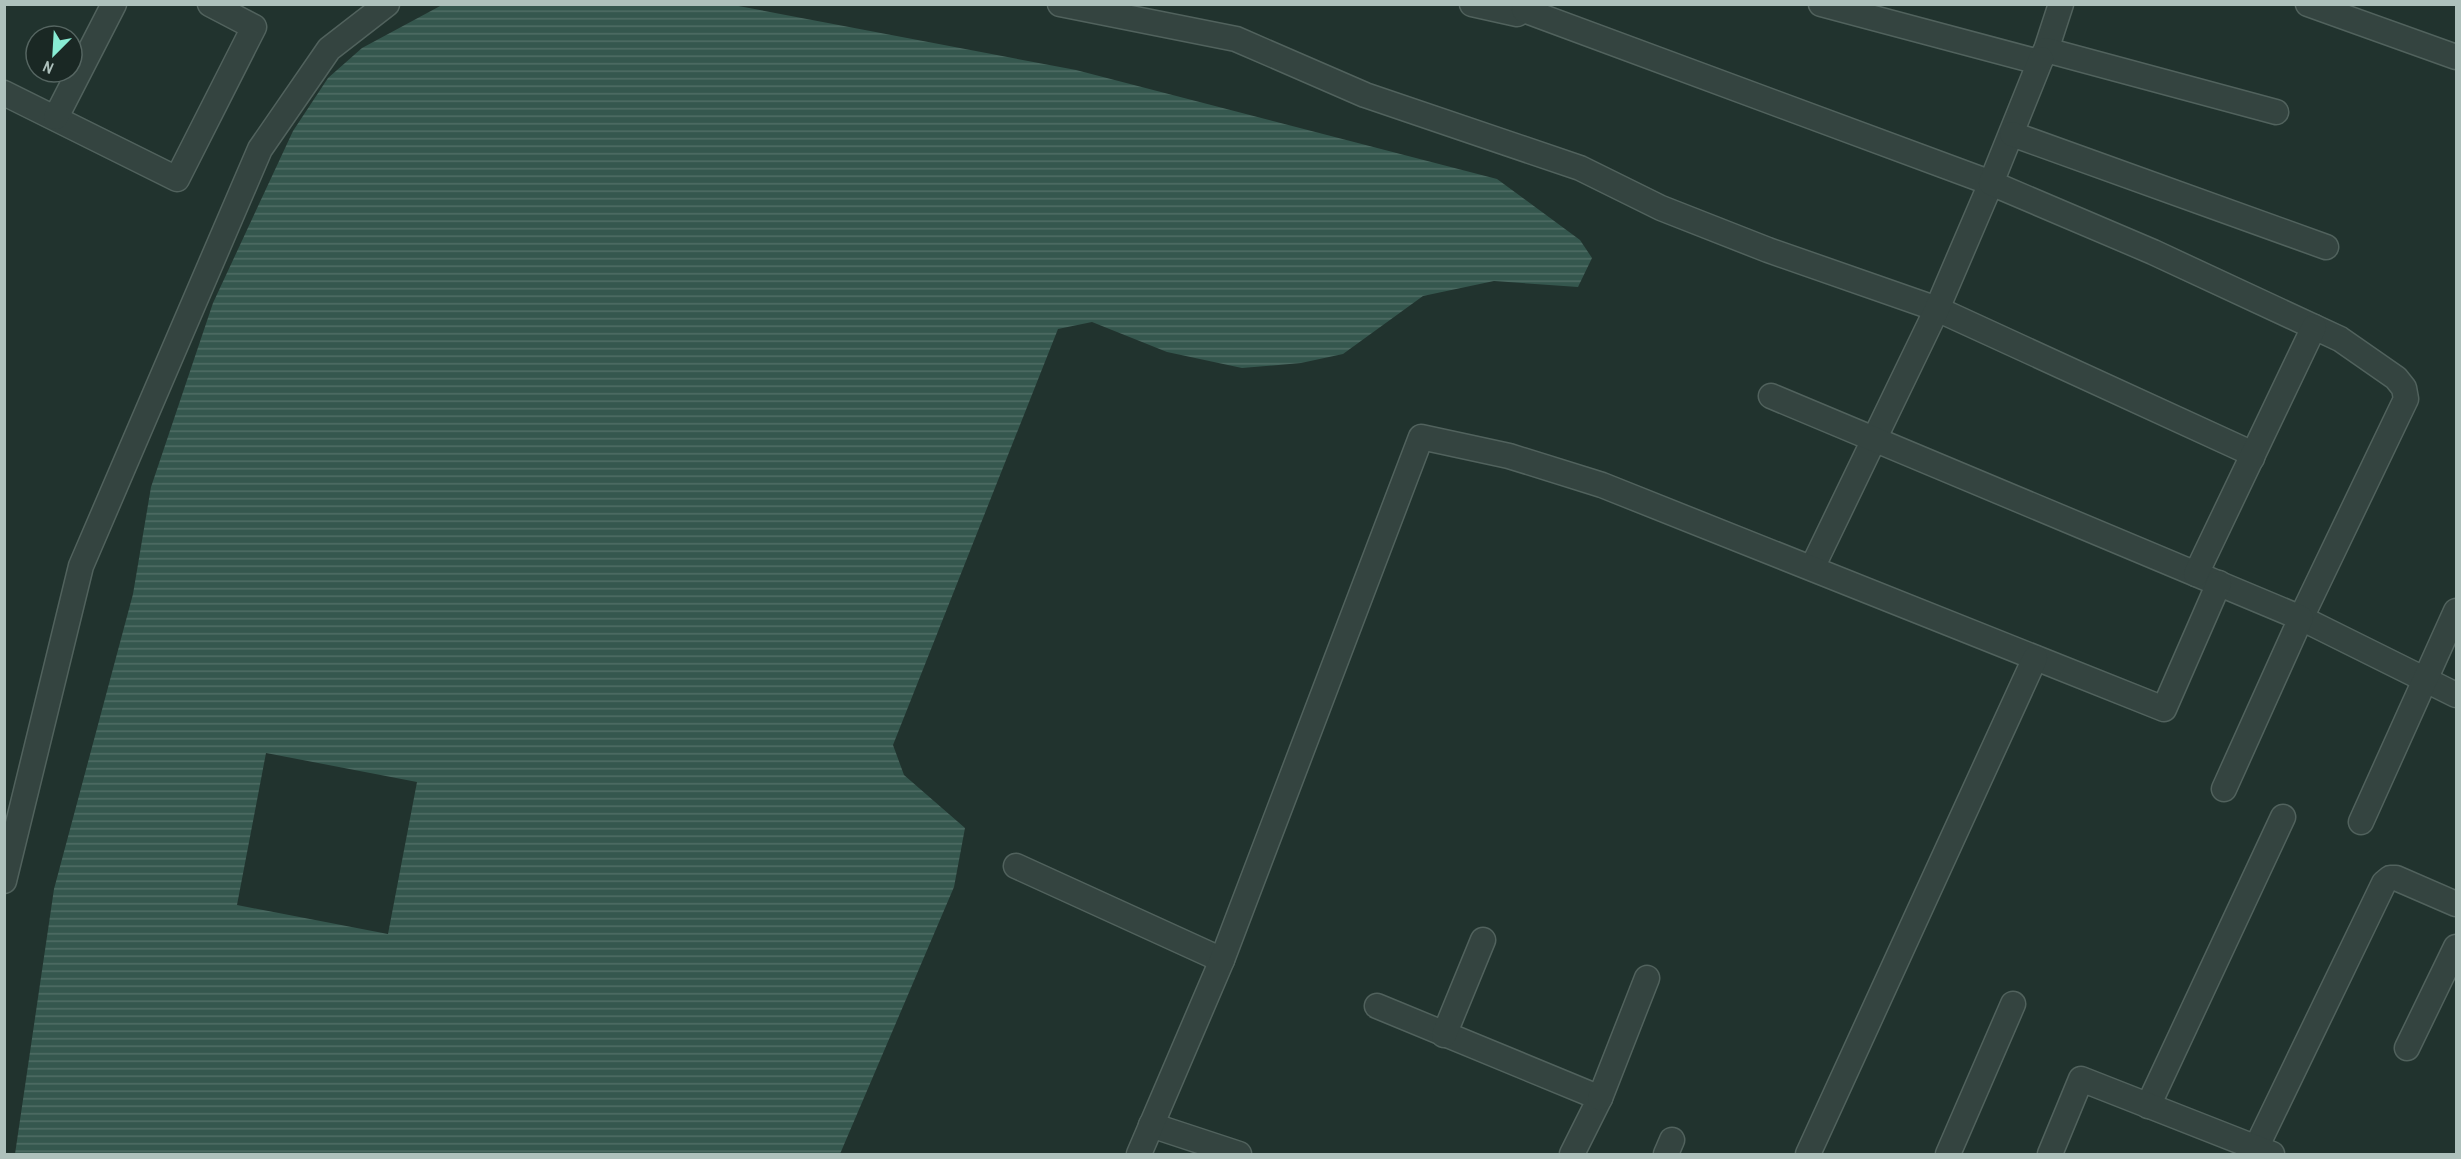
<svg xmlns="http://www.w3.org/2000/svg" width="2461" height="1159" font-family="'Archivo Narrow',sans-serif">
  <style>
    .water { fill: url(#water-rules); fill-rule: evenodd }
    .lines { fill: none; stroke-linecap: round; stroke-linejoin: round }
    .minor-casing { stroke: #51625d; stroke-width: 27 }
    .minor { stroke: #344440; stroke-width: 24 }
  </style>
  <defs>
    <pattern id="water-rules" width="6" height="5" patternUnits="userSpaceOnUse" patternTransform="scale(1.5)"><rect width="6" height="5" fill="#35574e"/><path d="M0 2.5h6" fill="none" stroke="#506d66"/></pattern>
  </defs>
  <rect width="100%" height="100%" fill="#21332e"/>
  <!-- water -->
  <path class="water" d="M 442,5 L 733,5 L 1076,70 L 1497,179 L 1580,240 L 1592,258 L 1578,287 L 1494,281 L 1423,296 L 1343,354 L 1301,363 L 1242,368 L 1167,352 L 1092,322 L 1058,329 L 893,745 L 904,775 L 965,828 L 954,887 L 840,1154 L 15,1154 L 54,889 L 133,594 L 151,487 L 213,303 L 293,131 L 328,78 L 362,48 ZM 266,753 L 417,782 L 388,934 L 237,905 Z"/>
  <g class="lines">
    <!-- minor casing -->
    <g class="minor-casing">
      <g id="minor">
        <path d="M 1060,4 L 1236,39 L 1365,95 L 1580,168 L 1661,208 L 1768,250 L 1937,309 L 2253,454 L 2252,458"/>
        <path d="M 1472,4 L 1517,14 L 1524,10 L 1526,4"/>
        <path d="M 1821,4 L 2031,60 L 2041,59 L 2046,50 L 2061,4"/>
        <path d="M 2308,4 L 2456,57"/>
        <path d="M 1524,10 L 1991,183 L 1937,309 L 1812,568"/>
        <path d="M 2046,50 L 2276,112"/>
        <path d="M 2041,59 L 1991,183 L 2153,252 L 2340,339 L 2396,378 L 2404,388 L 2406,399 L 2301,618 L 2456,695"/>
        <path d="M 4,93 L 177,179 L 254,27 L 210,4"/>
        <path d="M 56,117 L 114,4"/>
        <path d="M 2012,134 L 2326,247"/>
        <path d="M 1771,396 L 2301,618 L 2224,789"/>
        <path d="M 2196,574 L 2314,327"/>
        <path d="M 2361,822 L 2456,611"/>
        <path d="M 1016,866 L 1222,960"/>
        <path d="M 4,881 L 81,566 L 260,149 L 329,49 L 387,4"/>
        <path d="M 1377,1006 L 1600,1098 L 1572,1154"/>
        <path d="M 1444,1035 L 1483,940"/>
        <path d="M 2407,1048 L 2456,947"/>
        <path d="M 1600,1098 L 1647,978"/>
        <path d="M 2148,1106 L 2283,817"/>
        <path d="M 1151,1125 L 1239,1154"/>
        <path d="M 2256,1148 L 2384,883 L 2390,878 L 2396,878 L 2456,904"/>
        <path d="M 1139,1154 L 1222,960 L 1421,437 L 1509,456 L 1602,485 L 2164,709 L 2219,583"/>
        <path d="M 1666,1154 L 1672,1140"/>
        <path d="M 1808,1154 L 2035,658"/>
        <path d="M 1948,1154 L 2013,1004"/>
        <path d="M 2050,1154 L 2081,1079 L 2272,1154"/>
      </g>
    </g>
    <!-- minor -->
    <use href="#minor" class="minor"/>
  </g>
  <!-- border -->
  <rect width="2461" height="1159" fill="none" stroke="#aec1bc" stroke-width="12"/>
  <!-- north arrow -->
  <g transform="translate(54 54) rotate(204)"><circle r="28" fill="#1a2824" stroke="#556561" stroke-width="1.5"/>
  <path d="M0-4.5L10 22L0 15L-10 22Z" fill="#88ecd4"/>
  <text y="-9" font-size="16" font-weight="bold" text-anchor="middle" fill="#aec1bc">N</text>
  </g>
</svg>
